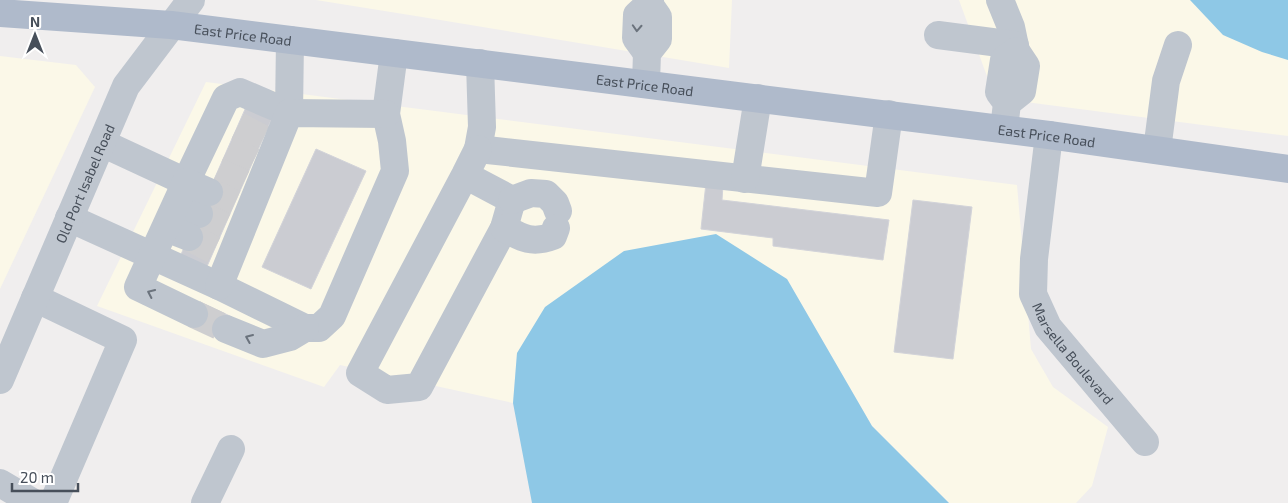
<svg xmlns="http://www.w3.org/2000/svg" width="1288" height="503" font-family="'Exo 2',sans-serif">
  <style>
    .commercial { fill: #fbf8e8 }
    .water { fill: #8ec8e6 }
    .building { fill: #cbccd2; stroke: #d2d3d9 }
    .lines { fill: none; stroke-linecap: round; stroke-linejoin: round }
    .minor-tunnel { stroke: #ceced0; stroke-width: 28; stroke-dasharray: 28 14; stroke-linecap: butt }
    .minor { stroke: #bfc6cf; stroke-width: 28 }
    .major { stroke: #afbacb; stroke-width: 28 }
    .oneway { stroke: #6b737d }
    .labels { text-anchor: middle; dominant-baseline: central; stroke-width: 4.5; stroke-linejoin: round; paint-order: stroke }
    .street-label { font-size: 14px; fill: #474f5a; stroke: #fff }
  </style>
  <rect width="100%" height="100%" fill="#f0eeee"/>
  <!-- commercial -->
  <g class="commercial">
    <path d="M 316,0 L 732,0 L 729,68 L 422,17 Z"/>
    <path d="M 959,0 L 1288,0 L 1288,136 L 995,98 Z"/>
    <path d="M 0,56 L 76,65 L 95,87 L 0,289 Z"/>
    <path d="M 206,82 L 1017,185 L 1031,349 L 1053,387 L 1108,427 L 1092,486 L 1076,503 L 949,503 L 872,426 L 787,279 L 517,353 L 513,403 L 340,365 L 324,387 L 97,306 Z"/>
  </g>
  <!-- water -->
  <g class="water">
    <path d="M 1190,0 L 1288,0 L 1288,60 L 1262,52 L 1223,35 Z"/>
    <path d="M 716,234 L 787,279 L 872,426 L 949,503 L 532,503 L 513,403 L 517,353 L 545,307 L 624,251 Z"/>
  </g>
  <!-- building -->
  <g class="building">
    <path d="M 246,107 L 272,118 L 205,271 L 179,259 Z"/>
    <path d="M 316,149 L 366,171 L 311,289 L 262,267 Z"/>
    <path d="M 706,183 L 723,185 L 722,200 L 889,220 L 883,260 L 773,246 L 773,238 L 701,229 Z"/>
    <path d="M 913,200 L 972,207 L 953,359 L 894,352 Z"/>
    <path d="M 200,302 L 232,317 L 222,338 L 190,323 Z"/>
  </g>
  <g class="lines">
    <!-- minor-tunnel -->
    <g class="minor-tunnel">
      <path d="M 238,126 L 263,139"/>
      <path d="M 228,149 L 253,162"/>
      <path d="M 218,171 L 244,184"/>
      <path d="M 209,192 L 235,204"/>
      <path d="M 199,214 L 225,227"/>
      <path d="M 189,237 L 214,250"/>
      <path d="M 194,314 L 226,329"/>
    </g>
    <!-- minor -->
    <g class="minor">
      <path d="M 1000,0 L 1011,27 L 1016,51"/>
      <path d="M 938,35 L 1015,45"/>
      <path d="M 647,53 L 636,38 L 637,15 L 649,4"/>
      <path d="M 480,63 L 482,127 L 478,149 L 878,193 L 889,114"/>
      <path d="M 646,83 L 647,53 L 658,39 L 658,17 L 649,4 L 650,0"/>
      <path d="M 1004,129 L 1007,103 L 999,92 L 1004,60 L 1016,51 L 1026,66 L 1022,91 L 1007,103"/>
      <path id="s1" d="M 1049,135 L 1034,259 L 1033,294 L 1048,327 L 1145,442"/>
      <path d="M 102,143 L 186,182 L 226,98 L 240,92 L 289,113 L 290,40"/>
      <path d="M 1157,150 L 1166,81 L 1178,45"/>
      <path d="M 465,175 L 512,200 L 504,228 L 419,387 L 387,390 L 360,373 L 465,175 L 478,149"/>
      <path d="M 745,179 L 758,98"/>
      <path d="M 512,200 L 531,193 L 546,194 L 555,203 L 558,211"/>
      <path d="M 177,204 L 199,214"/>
      <path d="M 69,218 L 219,286 L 305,328 L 319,328 L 332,316 L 395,171 L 392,141 L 386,114 L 394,53"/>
      <path d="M 166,228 L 189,237"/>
      <path d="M 504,228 C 522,238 532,244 553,236 L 556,228"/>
      <path d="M 219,286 L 289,113 L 386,114"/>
      <path d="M 35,298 L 123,340 L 53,503"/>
      <path d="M 194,314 L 138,287 L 186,182 L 209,192"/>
      <path d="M 226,329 L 263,344 L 290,337 L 305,328"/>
      <path id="s2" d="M 0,380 L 126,86 L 191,0"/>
      <path d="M 0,483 L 34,503"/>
      <path d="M 205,503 L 231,449"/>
    </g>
    <!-- major -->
    <path class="major" id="s3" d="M 0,13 L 171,25 L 1049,135 L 1288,169"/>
  </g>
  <!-- one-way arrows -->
  <defs><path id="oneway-chevron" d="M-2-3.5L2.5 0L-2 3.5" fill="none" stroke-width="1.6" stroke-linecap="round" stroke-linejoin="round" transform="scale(1.25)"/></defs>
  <g class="oneway">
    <use href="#oneway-chevron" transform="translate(637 28) rotate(93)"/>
    <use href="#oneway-chevron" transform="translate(151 293) rotate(-155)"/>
    <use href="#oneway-chevron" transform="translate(249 338) rotate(-157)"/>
  </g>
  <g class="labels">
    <!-- street labels -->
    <g class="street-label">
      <text stroke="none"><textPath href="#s3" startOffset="244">East Price Road</textPath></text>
      <text stroke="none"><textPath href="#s3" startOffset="649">East Price Road</textPath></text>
      <text stroke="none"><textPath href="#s3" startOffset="1054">East Price Road</textPath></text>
      <text stroke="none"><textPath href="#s2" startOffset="214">Old Port Isabel Road</textPath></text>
      <text stroke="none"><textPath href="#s1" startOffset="232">Marsella Boulevard</textPath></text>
    </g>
  </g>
  <!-- north arrow -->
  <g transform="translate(35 35)" stroke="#ffffff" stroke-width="4" paint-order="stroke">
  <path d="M0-4L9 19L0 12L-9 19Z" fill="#474f5a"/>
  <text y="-8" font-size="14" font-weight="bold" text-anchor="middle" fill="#474f5a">N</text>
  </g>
  <!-- scale -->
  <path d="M12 483v8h66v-8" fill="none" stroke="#474f5a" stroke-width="2.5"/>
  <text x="20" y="483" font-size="15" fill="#474f5a" stroke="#ffffff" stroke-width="4" paint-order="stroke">20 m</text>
</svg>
